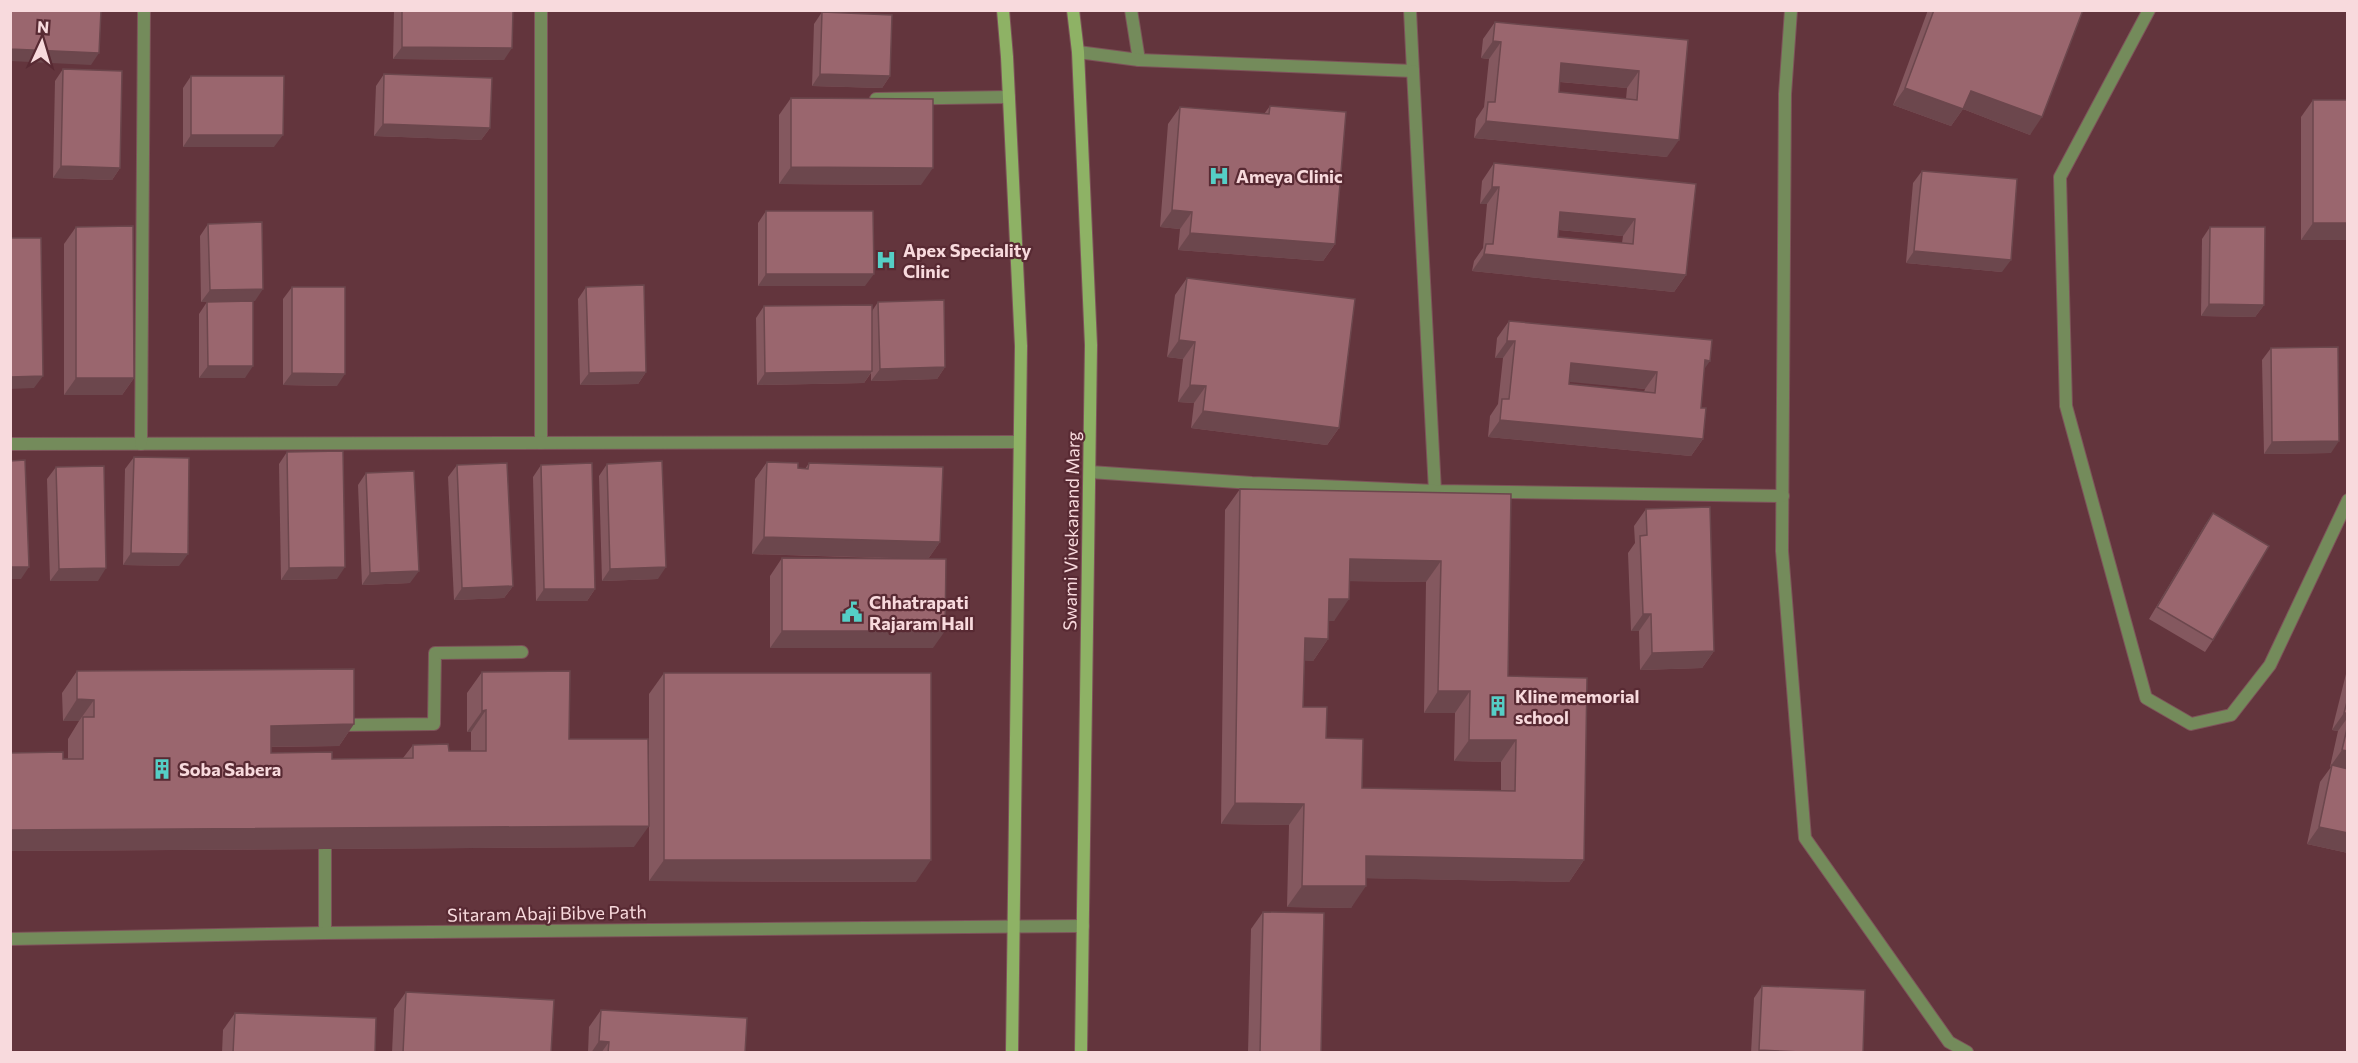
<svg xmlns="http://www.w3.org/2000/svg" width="2358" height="1063" font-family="Commissioner,sans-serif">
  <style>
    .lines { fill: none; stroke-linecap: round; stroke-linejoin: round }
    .service-casing { stroke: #7e535a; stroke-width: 14 }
    .minor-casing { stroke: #7e535a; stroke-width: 14 }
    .tertiary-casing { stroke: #7e535a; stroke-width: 14 }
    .secondary-casing { stroke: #7e535a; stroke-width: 14 }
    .service { stroke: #748b5b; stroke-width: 12 }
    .minor { stroke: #748b5b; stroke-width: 12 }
    .tertiary { stroke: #748b5b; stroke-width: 12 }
    .secondary { stroke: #8eb265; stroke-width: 12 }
    .wall { fill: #84585f; fill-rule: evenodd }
    .shaded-wall { fill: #6c474d }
    .building { fill: #9a666e; stroke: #6c474d; stroke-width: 1.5; fill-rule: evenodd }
    .labels { text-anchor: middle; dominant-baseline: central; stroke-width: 4.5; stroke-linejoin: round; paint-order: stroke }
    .poi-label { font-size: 18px; font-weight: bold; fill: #f8dadd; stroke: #582a33; text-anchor: start }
    .street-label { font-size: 18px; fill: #f8dadd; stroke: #582a33 }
  </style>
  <rect width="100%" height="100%" fill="#63353d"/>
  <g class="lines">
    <!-- service casing -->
    <g class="service-casing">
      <g id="service">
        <path d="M 1131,10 L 1139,60"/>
        <path d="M 876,99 L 1009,97"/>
        <path d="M 339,725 L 434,724 L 435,653 L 522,652"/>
        <path d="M 325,835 L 325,933"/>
      </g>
    </g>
    <!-- minor casing -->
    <g class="minor-casing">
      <g id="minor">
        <path d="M 1791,10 L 1785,94 L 1782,551 L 1805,838 L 1949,1042 L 1967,1052"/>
        <path d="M 2149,10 L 2060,177 L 2066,406 L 2146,698 L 2191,724 L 2231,715 L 2270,665 L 2348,500"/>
        <path d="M 1078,52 L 1139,60 L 1413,71 L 1410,10"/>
        <path d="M 1413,71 L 1435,491"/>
        <path d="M 541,443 L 541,10"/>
        <path d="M 10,444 L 1019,442"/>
        <path d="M 141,444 L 144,10"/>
        <path d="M 1090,472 L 1252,483 L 1435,491 L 1783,496"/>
      </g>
    </g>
    <!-- tertiary casing -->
    <g class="tertiary-casing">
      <path id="tertiary" d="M 10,939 L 325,933 L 1083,926"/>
    </g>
    <!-- secondary casing -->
    <g class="secondary-casing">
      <g id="secondary">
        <path d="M 1003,10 L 1007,57 L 1021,346 L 1012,1052"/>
        <path d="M 1073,10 L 1078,52 L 1091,345 L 1081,1052"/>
      </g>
    </g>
    <!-- service -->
    <use href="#service" class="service"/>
    <!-- minor -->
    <use href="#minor" class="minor"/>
    <!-- tertiary -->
    <use href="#tertiary" class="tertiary"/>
    <!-- secondary -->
    <use href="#secondary" class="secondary"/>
  </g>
  <!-- wall -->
  <g class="wall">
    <path d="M 394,10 L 513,10 L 504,60 L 393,59 Z"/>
    <path d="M 1928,10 L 2083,10 L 2030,135 L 1963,109 L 1951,126 L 1893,105 Z"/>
    <path d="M 822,12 L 890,76 L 882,88 L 812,86 L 814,24 Z"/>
    <path d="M 1495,22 L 1688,40 L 1667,157 L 1474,138 L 1476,119 L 1484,107 L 1489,59 L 1481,58 L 1483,39 ZM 1560,82 L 1627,88 L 1626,99 L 1559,92 Z"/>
    <path d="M 63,69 L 120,168 L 112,180 L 53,178 L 55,81 Z"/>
    <path d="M 384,74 L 490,128 L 481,140 L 374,136 L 376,86 Z"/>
    <path d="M 191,76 L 274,147 L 183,147 L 183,88 Z"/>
    <path d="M 791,98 L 921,185 L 779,184 L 779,115 Z"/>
    <path d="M 2313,100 L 2348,100 L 2348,240 L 2301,240 L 2301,117 Z"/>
    <path d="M 1270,106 L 1335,244 L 1323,261 L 1178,250 L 1180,229 L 1160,227 L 1168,124 L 1180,107 L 1264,114 Z"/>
    <path d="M 1494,163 L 1696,184 L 1686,275 L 1674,292 L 1472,271 L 1474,261 L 1483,248 L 1487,204 L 1480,204 L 1482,181 ZM 1559,230 L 1623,236 L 1622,243 L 1558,237 Z"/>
    <path d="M 1922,171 L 2002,272 L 1906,263 L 1913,183 Z"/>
    <path d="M 766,211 L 865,286 L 758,286 L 758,223 Z"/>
    <path d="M 208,224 L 255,301 L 253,301 L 245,378 L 199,378 L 199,314 L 207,302 L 201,302 L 200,236 Z"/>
    <path d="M 76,227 L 134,378 L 122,395 L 64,395 L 64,244 Z"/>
    <path d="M 2210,227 L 2264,305 L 2255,317 L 2201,316 L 2202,239 Z"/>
    <path d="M 1187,278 L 1339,428 L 1327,445 L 1191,428 L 1194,403 L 1178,402 L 1183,359 L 1167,357 L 1175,295 Z"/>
    <path d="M 292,287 L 337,386 L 283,385 L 283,299 Z"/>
    <path d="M 586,287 L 646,372 L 638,384 L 580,385 L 578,299 Z"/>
    <path d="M 878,302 L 945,367 L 937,379 L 871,381 L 871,373 L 864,383 L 757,385 L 756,318 L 764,306 L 872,311 Z"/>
    <path d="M 1509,321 L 1704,369 L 1701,408 L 1703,439 L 1691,456 L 1488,437 L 1490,416 L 1498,404 L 1503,358 L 1495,358 L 1497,338 ZM 1569,381 L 1645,389 L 1644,392 L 1569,384 Z"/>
    <path d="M 2271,348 L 2331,453 L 2264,454 L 2262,360 Z"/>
    <path d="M 287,452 L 337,579 L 281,580 L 279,464 Z"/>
    <path d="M 134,457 L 179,566 L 123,565 L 125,469 Z"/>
    <path d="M 767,462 L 798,468 L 805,469 L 809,463 L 940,542 L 928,559 L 933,648 L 770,648 L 770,576 L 782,558 L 909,559 L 752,554 L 755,479 Z"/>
    <path d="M 607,464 L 658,579 L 602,581 L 599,476 Z"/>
    <path d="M 457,465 L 513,586 L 504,598 L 454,600 L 448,477 Z"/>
    <path d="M 541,465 L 595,589 L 587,601 L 536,601 L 533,477 Z"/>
    <path d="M 56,467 L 98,581 L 50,581 L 47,479 Z"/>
    <path d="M 366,473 L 410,583 L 362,585 L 358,485 Z"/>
    <path d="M 1240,489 L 1511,494 L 1508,676 L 1584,860 L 1569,882 L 1366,878 L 1351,908 L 1287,907 L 1289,825 L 1221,824 L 1225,510 ZM 1349,581 L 1426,582 L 1424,713 L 1455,713 L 1454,761 L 1501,762 L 1501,791 L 1362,788 L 1303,707 L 1304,660 L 1313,661 L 1328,639 L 1328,621 L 1334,621 Z"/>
    <path d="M 1646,509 L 1714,651 L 1702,668 L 1640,670 L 1639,631 L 1631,631 L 1628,553 L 1635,543 L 1634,526 Z"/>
    <path d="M 2213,513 L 2213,640 L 2205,652 L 2149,619 L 2205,525 Z"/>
    <path d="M 2348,666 L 2348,853 L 2307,844 L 2320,782 L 2331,767 L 2330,767 L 2338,731 L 2332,730 Z"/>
    <path d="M 77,671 L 354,724 L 339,746 L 271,747 L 271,753 L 332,759 L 403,758 L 413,745 L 449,751 L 471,751 L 471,732 L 467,732 L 467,693 L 482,672 L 569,739 L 634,847 L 10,851 L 10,753 L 68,759 L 68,739 L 79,721 L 63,721 L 62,693 Z"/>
    <path d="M 664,673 L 916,882 L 649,881 L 649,694 Z"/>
    <path d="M 1263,912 L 1321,1053 L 1248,1053 L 1251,929 Z"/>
    <path d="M 1762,986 L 1863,1053 L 1751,1053 L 1754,998 Z"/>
    <path d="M 406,992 L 551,1053 L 392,1053 L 394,1009 Z"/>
    <path d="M 601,1010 L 745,1053 L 588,1053 L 589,1027 Z"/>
    <path d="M 235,1013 L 375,1053 L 222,1053 L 223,1030 Z"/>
  </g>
  <!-- shaded-wall -->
  <g class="shaded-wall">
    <path d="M 1493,41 L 1501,42 L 1489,59 L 1481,58 Z"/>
    <path d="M 402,47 L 512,48 L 504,60 L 393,59 Z"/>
    <path d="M 10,49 L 99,53 L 91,65 L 10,61 Z"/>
    <path d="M 1561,63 L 1639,71 L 1627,88 L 1550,81 Z"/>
    <path d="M 820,74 L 890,76 L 882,88 L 812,86 Z"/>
    <path d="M 1905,88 L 1971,91 L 2042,117 L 2030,135 L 1963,109 L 1951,126 L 1893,105 Z"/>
    <path d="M 1486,121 L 1679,140 L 1667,157 L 1474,138 Z"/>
    <path d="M 383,124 L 490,128 L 481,140 L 374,136 Z"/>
    <path d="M 191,135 L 283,135 L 274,147 L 183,147 Z"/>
    <path d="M 61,166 L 120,168 L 112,180 L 53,178 Z"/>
    <path d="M 791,167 L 933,168 L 921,185 L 779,184 Z"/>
    <path d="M 1492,187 L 1499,187 L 1487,204 L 1480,204 Z"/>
    <path d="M 1172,210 L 1192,212 L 1180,229 L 1160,227 Z"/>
    <path d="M 1560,212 L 1635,219 L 1623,236 L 1549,229 Z"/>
    <path d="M 2313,223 L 2348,223 L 2348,240 L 2301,240 Z"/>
    <path d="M 1190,233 L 1335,244 L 1323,261 L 1178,250 Z"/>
    <path d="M 1914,251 L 2011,260 L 2002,272 L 1906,263 Z"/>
    <path d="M 1484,254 L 1686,275 L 1674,292 L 1472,271 Z"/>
    <path d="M 766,274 L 874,274 L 865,286 L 758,286 Z"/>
    <path d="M 263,289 L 255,301 L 201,302 L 210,290 Z"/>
    <path d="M 2209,304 L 2264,305 L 2255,317 L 2201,316 Z"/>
    <path d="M 1179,340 L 1195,342 L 1183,359 L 1167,357 Z"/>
    <path d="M 1507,341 L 1515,341 L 1503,358 L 1495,358 Z"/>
    <path d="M 1705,360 L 1710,361 L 1698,378 Z"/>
    <path d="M 1571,363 L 1657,372 L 1645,389 L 1559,381 Z"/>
    <path d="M 208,366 L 253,366 L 245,378 L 199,378 Z"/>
    <path d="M 945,367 L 937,379 L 871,381 L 880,369 Z"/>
    <path d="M 872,371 L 864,383 L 757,385 L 765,373 Z"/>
    <path d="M 646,372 L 638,384 L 580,385 L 589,373 Z"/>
    <path d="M 292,373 L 345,374 L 337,386 L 283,385 Z"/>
    <path d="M 43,376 L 34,388 L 10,389 L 10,377 Z"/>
    <path d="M 76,378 L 134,378 L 122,395 L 64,395 Z"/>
    <path d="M 1190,385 L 1206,386 L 1194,403 L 1178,402 Z"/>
    <path d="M 1203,411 L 1339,428 L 1327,445 L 1191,428 Z"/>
    <path d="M 1500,420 L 1703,439 L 1691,456 L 1488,437 Z"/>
    <path d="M 2339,441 L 2331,453 L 2264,454 L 2272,442 Z"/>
    <path d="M 764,537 L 940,542 L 928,559 L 752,554 Z"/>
    <path d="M 131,553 L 188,554 L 179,566 L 123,565 Z"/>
    <path d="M 1350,559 L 1441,561 L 1426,582 L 1335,581 Z"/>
    <path d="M 10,567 L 29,567 L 21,579 L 10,579 Z"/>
    <path d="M 345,567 L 337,579 L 281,580 L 289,568 Z"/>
    <path d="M 666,567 L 658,579 L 602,581 L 610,569 Z"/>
    <path d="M 106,568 L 98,581 L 50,581 L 59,569 Z"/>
    <path d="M 419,571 L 410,583 L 362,585 L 370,573 Z"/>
    <path d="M 513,586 L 504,598 L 454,600 L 462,588 Z"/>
    <path d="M 544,589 L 595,589 L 587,601 L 536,601 Z"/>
    <path d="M 1329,599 L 1349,599 L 1334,621 L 1314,621 Z"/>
    <path d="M 1643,614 L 1651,614 L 1639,631 L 1631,631 Z"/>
    <path d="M 782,631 L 945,631 L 933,648 L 770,648 Z"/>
    <path d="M 1305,638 L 1328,639 L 1313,661 L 1290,660 Z"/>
    <path d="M 1714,651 L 1702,668 L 1640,670 L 1652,653 Z"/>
    <path d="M 1438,691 L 1470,691 L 1455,713 L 1424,713 Z"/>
    <path d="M 77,699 L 94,700 L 79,721 L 63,721 Z"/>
    <path d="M 486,710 L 471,732 L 467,732 L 482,711 Z"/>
    <path d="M 2344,713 L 2348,713 L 2348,717 L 2338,731 L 2332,730 Z"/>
    <path d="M 354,724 L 339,746 L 256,747 L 271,726 Z"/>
    <path d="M 1469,740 L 1516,740 L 1501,762 L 1454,761 Z"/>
    <path d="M 2342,750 L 2348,751 L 2348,768 L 2345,771 L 2332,765 L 2331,767 L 2330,767 Z"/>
    <path d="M 1235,803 L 1304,804 L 1289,825 L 1221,824 Z"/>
    <path d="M 649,826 L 634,847 L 10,851 L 10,830 Z"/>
    <path d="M 2319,827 L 2348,833 L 2348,853 L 2307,844 Z"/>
    <path d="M 1366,856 L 1584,860 L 1569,882 L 1351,878 Z"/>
    <path d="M 664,860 L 931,860 L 916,882 L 649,881 Z"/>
    <path d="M 1302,886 L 1366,886 L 1351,908 L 1287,907 Z"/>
    <path d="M 599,1041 L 609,1042 L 601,1053 L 591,1053 Z"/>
    <path d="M 1759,1050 L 1824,1053 L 1758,1053 Z"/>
  </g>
  <!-- building -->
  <g class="building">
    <path d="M 10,10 L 101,10 L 99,53 L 10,49 Z"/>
    <path d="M 402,10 L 513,10 L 512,48 L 402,47 Z"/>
    <path d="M 1934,10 L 2083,10 L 2042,117 L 1971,91 L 1963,109 L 1905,88 Z"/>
    <path d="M 822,12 L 892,15 L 890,76 L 820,74 Z"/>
    <path d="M 1495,22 L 1688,40 L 1679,140 L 1486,121 L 1488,102 L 1495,102 L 1501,42 L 1493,41 ZM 1561,63 L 1639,71 L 1637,100 L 1559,92 Z"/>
    <path d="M 63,69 L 122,71 L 120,168 L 61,166 Z"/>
    <path d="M 384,74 L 492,78 L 490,128 L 383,124 Z"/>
    <path d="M 191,76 L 284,76 L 283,135 L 191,135 Z"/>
    <path d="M 791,98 L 933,99 L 933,168 L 791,167 Z"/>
    <rect x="2313" y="100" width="35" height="123"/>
    <path d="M 1270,106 L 1346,112 L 1335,244 L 1190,233 L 1192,212 L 1172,210 L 1180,107 L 1269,114 Z"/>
    <path d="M 1494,163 L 1696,184 L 1686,275 L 1484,254 L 1486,244 L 1493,244 L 1499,187 L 1492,187 ZM 1560,212 L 1635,219 L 1633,244 L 1558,237 Z"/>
    <path d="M 1922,171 L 2017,179 L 2011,260 L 1914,251 Z"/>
    <path d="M 766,211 L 873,211 L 874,274 L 766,274 Z"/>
    <path d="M 262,222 L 263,289 L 210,290 L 208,224 Z"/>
    <path d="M 133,226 L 134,378 L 76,378 L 76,227 Z"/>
    <path d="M 2210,227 L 2265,227 L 2264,305 L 2209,304 Z"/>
    <path d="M 10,238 L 41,238 L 43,376 L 10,377 Z"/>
    <path d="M 1187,278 L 1355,299 L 1339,428 L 1203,411 L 1206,386 L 1190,385 L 1195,342 L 1179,340 Z"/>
    <path d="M 644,285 L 646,372 L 589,373 L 586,287 Z"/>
    <path d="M 292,287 L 345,287 L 345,374 L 292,373 Z"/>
    <path d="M 944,300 L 945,367 L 880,369 L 878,302 Z"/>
    <path d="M 253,301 L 253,366 L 208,366 L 207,302 Z"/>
    <path d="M 872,305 L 872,371 L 765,373 L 764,306 Z"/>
    <path d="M 1509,321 L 1712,340 L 1710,361 L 1705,360 L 1701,408 L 1706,408 L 1703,439 L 1500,420 L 1502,399 L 1509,399 L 1515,341 L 1507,341 ZM 1571,363 L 1657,372 L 1655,393 L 1569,384 Z"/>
    <path d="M 2338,347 L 2339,441 L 2272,442 L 2271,348 Z"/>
    <path d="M 343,451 L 345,567 L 289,568 L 287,452 Z"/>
    <path d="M 134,457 L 189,458 L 188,554 L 131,553 Z"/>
    <path d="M 25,460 L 29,567 L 10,567 L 10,461 Z"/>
    <path d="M 662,461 L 666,567 L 610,569 L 607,464 Z"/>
    <path d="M 767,462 L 798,463 L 798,468 L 808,469 L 809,463 L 943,467 L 940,542 L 764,537 Z"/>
    <path d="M 507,463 L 513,586 L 462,588 L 457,465 Z"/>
    <path d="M 592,463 L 595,589 L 544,589 L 541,465 Z"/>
    <path d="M 104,466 L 106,568 L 59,569 L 56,467 Z"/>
    <path d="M 414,471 L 419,571 L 370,573 L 366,473 Z"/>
    <path d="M 1240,489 L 1511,494 L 1508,676 L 1587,678 L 1584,860 L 1366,856 L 1366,886 L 1302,886 L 1304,804 L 1235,803 ZM 1350,559 L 1441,561 L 1438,691 L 1470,691 L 1469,740 L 1516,740 L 1515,791 L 1362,788 L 1363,739 L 1326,738 L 1327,707 L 1303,707 L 1305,638 L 1328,639 L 1329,599 L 1349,599 Z"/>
    <path d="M 1710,507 L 1714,651 L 1652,653 L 1651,614 L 1643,614 L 1640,536 L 1647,535 L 1646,509 Z"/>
    <path d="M 2213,513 L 2269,546 L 2213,640 L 2157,607 Z"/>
    <path d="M 782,558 L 946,559 L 945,631 L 782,631 Z"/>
    <path d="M 354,669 L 354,724 L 271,726 L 271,753 L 332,752 L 332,759 L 413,758 L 413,745 L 448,744 L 449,751 L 486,751 L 486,710 L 482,711 L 482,672 L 570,671 L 569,739 L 648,739 L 649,826 L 10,830 L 10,753 L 63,752 L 63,759 L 83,759 L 83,717 L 94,717 L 94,700 L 77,699 L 77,671 Z"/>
    <rect x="664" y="673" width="267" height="187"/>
    <path d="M 2348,698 L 2348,713 L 2344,713 Z"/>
    <path d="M 2348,724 L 2348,751 L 2342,750 Z"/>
    <path d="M 2332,765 L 2348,769 L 2348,833 L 2319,827 Z"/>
    <path d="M 1263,912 L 1324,913 L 1321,1053 L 1260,1053 Z"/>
    <path d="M 1762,986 L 1865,990 L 1863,1053 L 1824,1053 L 1759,1050 Z"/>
    <path d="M 406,992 L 554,1000 L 551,1053 L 403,1053 Z"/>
    <path d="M 601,1010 L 747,1018 L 745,1053 L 608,1053 L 609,1042 L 599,1041 Z"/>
    <path d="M 235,1013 L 376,1018 L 375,1053 L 233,1053 Z"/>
  </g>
  <!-- icons -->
  <defs>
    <g id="hospital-bare" transform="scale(1.62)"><path d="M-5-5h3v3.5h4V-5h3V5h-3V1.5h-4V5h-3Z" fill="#55cec6" stroke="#582a33" stroke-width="2.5" paint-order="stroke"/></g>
    <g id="civic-bare" transform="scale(1.62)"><path d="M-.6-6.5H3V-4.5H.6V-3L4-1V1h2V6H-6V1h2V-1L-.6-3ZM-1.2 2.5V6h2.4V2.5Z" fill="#55cec6" stroke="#582a33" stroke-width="2.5" paint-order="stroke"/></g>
    <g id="building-bare" transform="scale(1.62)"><path d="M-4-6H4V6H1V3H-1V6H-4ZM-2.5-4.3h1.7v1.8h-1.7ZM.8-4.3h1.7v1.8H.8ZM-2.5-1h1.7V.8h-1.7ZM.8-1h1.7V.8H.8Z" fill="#55cec6" stroke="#582a33" stroke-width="2.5" paint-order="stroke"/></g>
  </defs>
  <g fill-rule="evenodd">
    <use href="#hospital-bare" x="1219" y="176"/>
    <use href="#hospital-bare" x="886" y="260"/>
    <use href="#civic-bare" x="852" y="612"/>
    <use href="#building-bare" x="1498" y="706"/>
    <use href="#building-bare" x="162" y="769"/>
  </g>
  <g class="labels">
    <!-- poi labels -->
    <g class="poi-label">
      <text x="1236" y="176">Ameya Clinic</text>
      <text x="903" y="250">Apex Speciality<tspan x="903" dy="21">Clinic</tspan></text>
      <text x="869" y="602">Chhatrapati<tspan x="869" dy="21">Rajaram Hall</tspan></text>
      <text x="1515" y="696">Kline memorial<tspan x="1515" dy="21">school</tspan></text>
      <text x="179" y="769">Soba Sabera</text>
    </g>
    <!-- street labels -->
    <g class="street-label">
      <text transform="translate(1071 531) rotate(-89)">Swami Vivekanand Marg</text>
      <text transform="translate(547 913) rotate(-1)">Sitaram Abaji Bibve Path</text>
    </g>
  </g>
  <!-- border -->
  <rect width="2358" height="1063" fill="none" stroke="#f8dadd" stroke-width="24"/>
  <!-- north arrow -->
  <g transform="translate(42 42) rotate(4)" stroke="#582a33" stroke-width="4.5" paint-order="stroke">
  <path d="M0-4.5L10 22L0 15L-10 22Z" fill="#f8dadd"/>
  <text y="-9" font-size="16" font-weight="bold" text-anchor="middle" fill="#f8dadd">N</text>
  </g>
</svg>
